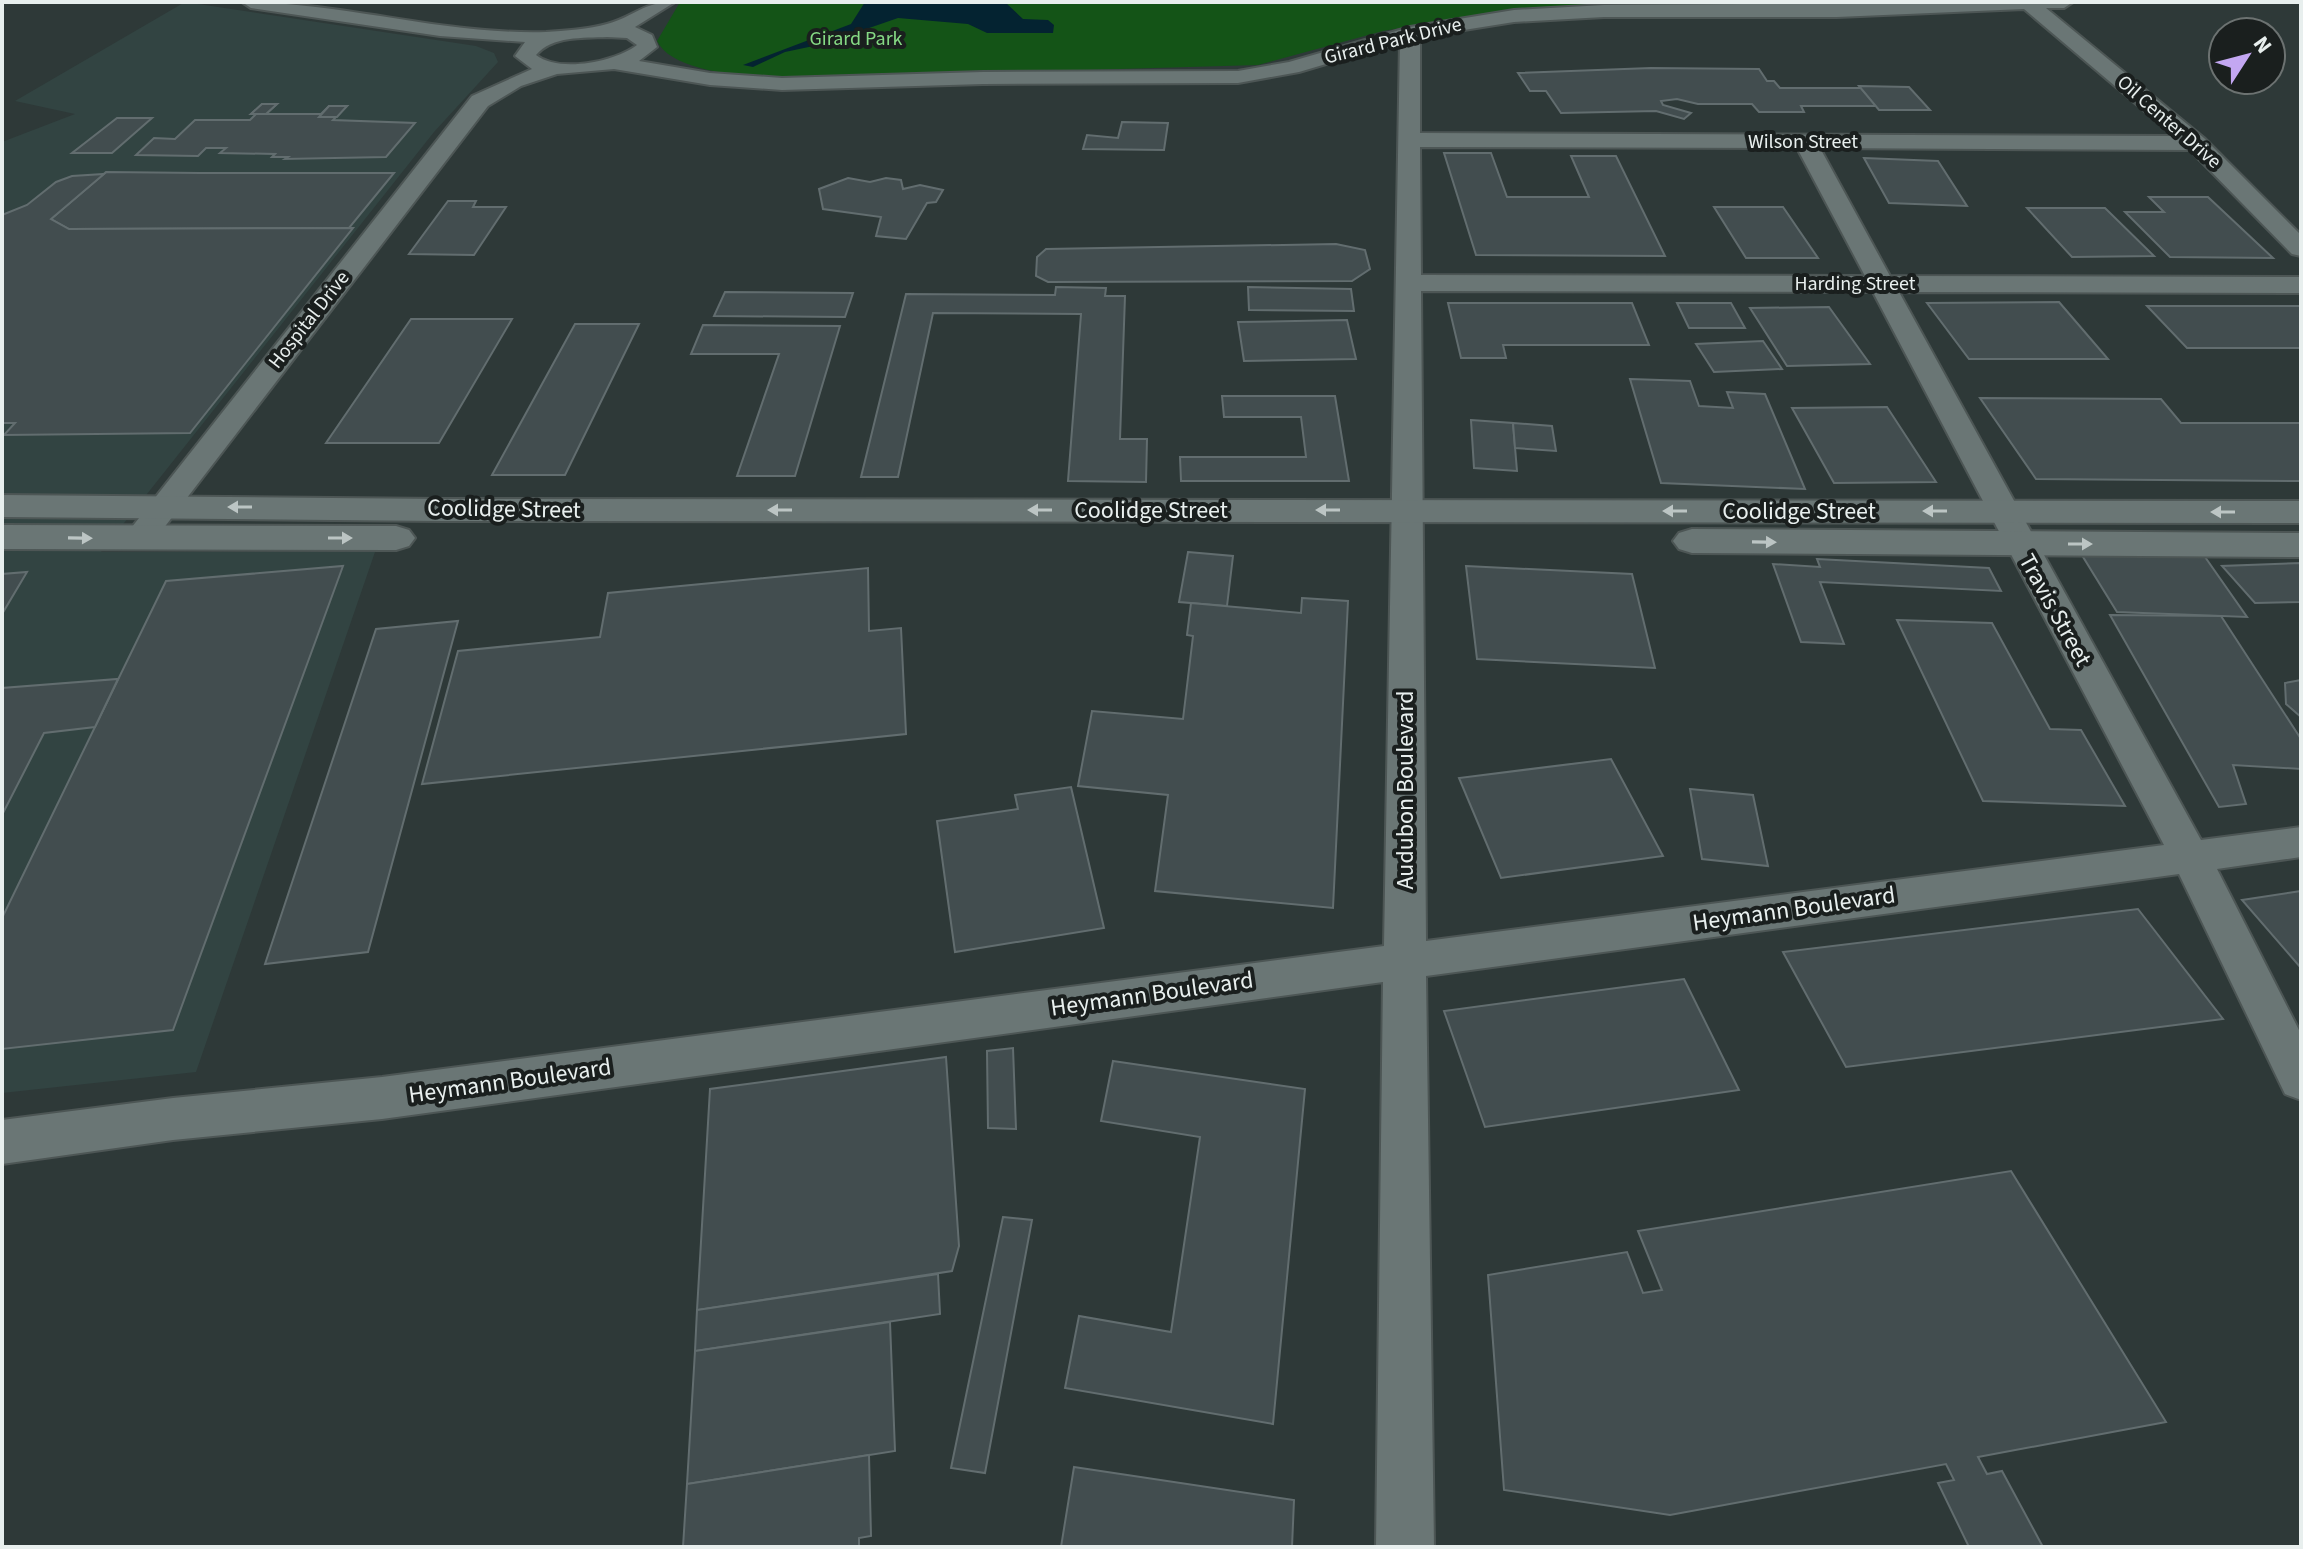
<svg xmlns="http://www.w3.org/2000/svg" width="2303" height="1549" font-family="'Source Sans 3',sans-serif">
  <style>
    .built { fill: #324442 }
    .green { fill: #145417 }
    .water { fill: #042331 }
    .building { fill: #424d4f; stroke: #626d6f; stroke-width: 2 }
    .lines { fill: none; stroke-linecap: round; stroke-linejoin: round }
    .minor-casing { stroke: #4d5655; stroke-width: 4 }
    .tertiary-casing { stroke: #4d5655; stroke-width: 4 }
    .minor { fill: #6a7675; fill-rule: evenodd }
    .tertiary { fill: #6a7675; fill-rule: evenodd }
    .oneway { fill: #bcc5c4 }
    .labels { text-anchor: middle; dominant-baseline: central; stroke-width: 8; stroke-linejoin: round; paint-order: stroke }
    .far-park-label { font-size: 20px; fill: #86da85; stroke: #1a1f1e }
    .far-street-label { font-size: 20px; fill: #e8efee; stroke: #1a1f1e }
    .street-label { font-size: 24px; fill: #e8efee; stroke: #1a1f1e }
  </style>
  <rect width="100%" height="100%" fill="#2e3938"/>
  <!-- built -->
  <path class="built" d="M 185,2 L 476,46 L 494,53 L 498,62 L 434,132 L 101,552 L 375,552 L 196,1072 L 2,1093 L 2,511 L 13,495 L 2,495 L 2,142 L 75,114 L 15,101 Z"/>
  <!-- green -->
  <path class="green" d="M 680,2 L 1878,2 L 1786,7 L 1557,7 L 1498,11 L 1383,31 L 1258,65 L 806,78 C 771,78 674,77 657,41 Z"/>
  <!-- water -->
  <path class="water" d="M 865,2 L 1005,2 L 1023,19 L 1048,20 L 1054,25 L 1053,33 L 987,33 L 968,24 L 898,18 L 823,44 L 785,52 L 753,67 L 743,65 L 851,24 Z"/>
  <!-- building -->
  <g class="building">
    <path d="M 1651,68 L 1759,69 L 1767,81 L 1774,81 L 1780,88 L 1861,88 L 1877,106 L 1801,106 L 1804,112 L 1759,112 L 1752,104 L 1698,104 L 1677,99 L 1661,101 L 1663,105 L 1691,113 L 1684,119 L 1656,111 L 1561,113 L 1546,91 L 1530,91 L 1518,73 Z"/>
    <path d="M 1859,86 L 1909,87 L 1930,110 L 1879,110 Z"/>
    <path d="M 262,104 L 277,104 L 266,114 L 251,114 Z"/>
    <path d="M 262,104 L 277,104 L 266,114 L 251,114 Z"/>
    <path d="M 329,106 L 347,106 L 333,120 L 415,123 L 386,157 L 285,159 L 288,157 L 272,157 L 275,154 L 220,153 L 226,148 L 206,148 L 198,156 L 136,155 L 154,138 L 175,139 L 195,120 L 250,120 L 256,114 L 321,114 Z"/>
    <path d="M 329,106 L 347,106 L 337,117 L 319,117 Z"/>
    <path d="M 117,118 L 152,118 L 112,153 L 72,153 Z"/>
    <path d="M 1122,122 L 1168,123 L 1164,150 L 1083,149 L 1087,135 L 1118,138 Z"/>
    <path d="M 1444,153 L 1491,153 L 1507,197 L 1589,197 L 1571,156 L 1616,156 L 1665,256 L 1476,255 Z"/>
    <path d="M 1864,158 L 1938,161 L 1967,206 L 1889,203 Z"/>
    <path d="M 106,172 L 200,173 L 394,173 L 349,228 L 69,229 L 51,219 Z"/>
    <path d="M 104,174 L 51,219 L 69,229 L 353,228 L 190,433 L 4,435 L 15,423 L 2,423 L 2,215 L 27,205 L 56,182 L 72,176 Z"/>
    <path d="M 848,178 L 870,182 L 886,178 L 901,180 L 903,189 L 920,185 L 943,190 L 936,202 L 927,203 L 906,239 L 876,236 L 881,217 L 823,209 L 819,189 Z"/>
    <path d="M 2149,197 L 2208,197 L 2273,258 L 2170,257 L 2125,212 L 2164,212 Z"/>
    <path d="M 448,201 L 476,201 L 473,207 L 506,207 L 474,255 L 409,254 Z"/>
    <path d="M 1714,207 L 1783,207 L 1818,258 L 1746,258 Z"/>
    <path d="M 2027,208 L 2105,208 L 2154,256 L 2072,257 Z"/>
    <path d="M 1336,244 L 1365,250 L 1370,269 L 1352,281 L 1048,282 L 1036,276 L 1037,257 L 1046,249 Z"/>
    <path d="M 1056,287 L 1106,288 L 1105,296 L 1125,296 L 1120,439 L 1147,439 L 1146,482 L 1068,481 L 1081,314 L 933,313 L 898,477 L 861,477 L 906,294 L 1055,295 Z"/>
    <path d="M 1248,287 L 1351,289 L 1354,311 L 1249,310 Z"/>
    <path d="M 725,292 L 853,293 L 845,317 L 714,316 Z"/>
    <path d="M 2059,302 L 2108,359 L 1969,359 L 1927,303 Z"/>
    <path d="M 1448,303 L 1632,303 L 1649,345 L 1503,345 L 1506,358 L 1461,358 Z"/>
    <path d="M 1677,303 L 1731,303 L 1745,328 L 1689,328 Z"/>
    <path d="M 2147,306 L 2301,306 L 2301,348 L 2187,348 Z"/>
    <path d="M 1829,307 L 1870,364 L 1787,366 L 1750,308 Z"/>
    <path d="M 411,319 L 512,319 L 439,443 L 326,443 Z"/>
    <path d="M 1347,320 L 1356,359 L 1244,361 L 1238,322 Z"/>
    <path d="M 575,324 L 639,324 L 565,475 L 492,475 Z"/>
    <path d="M 703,325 L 840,326 L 795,476 L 737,476 L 779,354 L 691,354 Z"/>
    <path d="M 1763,341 L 1782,369 L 1714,372 L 1696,344 Z"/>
    <path d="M 1630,379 L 1690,381 L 1699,406 L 1733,408 L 1727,392 L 1765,394 L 1805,489 L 1661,483 Z"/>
    <path d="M 1222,396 L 1335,396 L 1349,481 L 1181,481 L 1180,457 L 1306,457 L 1301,417 L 1224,417 Z"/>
    <path d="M 1980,398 L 2161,399 L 2181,423 L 2301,423 L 2301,481 L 2036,479 Z"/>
    <path d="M 1887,407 L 1936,482 L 1834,483 L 1792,408 Z"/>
    <path d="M 1471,420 L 1513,423 L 1517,471 L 1474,468 Z"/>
    <path d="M 1513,423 L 1552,426 L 1556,451 L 1515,448 Z"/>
    <path d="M 1188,552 L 1233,556 L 1227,606 L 1179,602 Z"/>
    <path d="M 2080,552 L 2205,557 L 2247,617 L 2117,612 Z"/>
    <path d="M 1817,559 L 1989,568 L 2001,591 L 1820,582 L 1844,644 L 1801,642 L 1773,564 L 1820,567 Z"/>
    <path d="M 2301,563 L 2301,602 L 2255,603 L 2222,566 Z"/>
    <path d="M 343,566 L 173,1030 L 2,1049 L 2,918 L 166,581 Z"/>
    <path d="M 1466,566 L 1632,574 L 1655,668 L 1477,659 Z"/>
    <path d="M 868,568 L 869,631 L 901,628 L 906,734 L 422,784 L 458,651 L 600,637 L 608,593 Z"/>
    <path d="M 27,572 L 2,614 L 2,574 Z"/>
    <path d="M 1302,598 L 1348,601 L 1333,908 L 1155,891 L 1168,795 L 1078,786 L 1092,711 L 1183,719 L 1193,636 L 1187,635 L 1191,603 L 1301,613 Z"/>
    <path d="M 2110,615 L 2221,616 L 2301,739 L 2301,769 L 2233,765 L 2246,804 L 2219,807 Z"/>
    <path d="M 1897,620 L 1992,623 L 2050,729 L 2081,730 L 2125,806 L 1983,801 Z"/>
    <path d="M 458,621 L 368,952 L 265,964 L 376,629 Z"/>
    <path d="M 118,679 L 95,727 L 44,733 L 2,815 L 2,688 Z"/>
    <path d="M 2301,680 L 2301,717 L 2286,704 L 2285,683 Z"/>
    <path d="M 1611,759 L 1663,856 L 1501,878 L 1459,778 Z"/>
    <path d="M 1071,787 L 1104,928 L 955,952 L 937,821 L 1018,809 L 1015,795 Z"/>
    <path d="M 1690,789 L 1753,795 L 1768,866 L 1702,859 Z"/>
    <path d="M 2301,891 L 2301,968 L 2242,900 Z"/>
    <path d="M 2138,909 L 2223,1019 L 1846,1067 L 1783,952 Z"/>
    <path d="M 1684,979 L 1739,1090 L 1485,1127 L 1444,1011 Z"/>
    <path d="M 1013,1048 L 1016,1129 L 988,1128 L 987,1051 Z"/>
    <path d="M 946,1057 L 959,1246 L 952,1271 L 697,1310 L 710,1089 Z"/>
    <path d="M 1113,1061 L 1305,1089 L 1273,1424 L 1065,1388 L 1079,1316 L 1171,1332 L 1200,1137 L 1101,1121 Z"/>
    <path d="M 2011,1171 L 2166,1422 L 1978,1457 L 1987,1474 L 2002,1471 L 2043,1547 L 1969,1547 L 1938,1483 L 1954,1480 L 1946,1464 L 1670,1515 L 1504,1490 L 1488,1275 L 1627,1252 L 1643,1293 L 1662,1290 L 1638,1231 Z"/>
    <path d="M 1003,1217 L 1032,1220 L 985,1473 L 951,1468 Z"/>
    <path d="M 938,1274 L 940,1314 L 695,1351 L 697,1310 Z"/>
    <path d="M 890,1322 L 895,1451 L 687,1484 L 695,1351 Z"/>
    <path d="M 869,1455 L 871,1536 L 859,1538 L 859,1547 L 683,1547 L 687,1484 Z"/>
    <path d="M 1074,1467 L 1294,1500 L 1292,1547 L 1061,1547 Z"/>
  </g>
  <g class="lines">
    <!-- minor casing -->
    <g class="minor-casing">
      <path id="minor" d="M 242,2 C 344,2 444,35 546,32 C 564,31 590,29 607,24 C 636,16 642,2 675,2 L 635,27 L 652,35 L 657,47 L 639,61 L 710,73 L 782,78 L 983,72 L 1238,71 L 1289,62 L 1410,27 L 1514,10 L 1604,5 L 2073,2 L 2064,8 L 2046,8 L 2204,138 L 2301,235 L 2301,256 L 2292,254 L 2190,150 L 1820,148 L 1890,276 L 2301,277 L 2301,293 L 1899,292 L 2201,840 L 2301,827 L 2301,857 L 2217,869 L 2301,1034 L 2301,1100 L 2285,1094 L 2179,874 L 1426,976 L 1434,1547 L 1376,1547 L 1383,982 L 382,1119 L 173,1140 L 2,1164 L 2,1120 L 173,1098 L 382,1077 L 1384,946 L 1400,42 L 1299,72 L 1238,83 L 983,84 L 782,90 L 710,85 L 614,69 L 557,74 L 521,86 L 488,106 L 150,546 L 139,549 L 128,546 L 123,539 L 128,532 L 472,96 L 532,69 L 515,56 L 525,42 L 440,36 L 251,8 ZM 2024,9 L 2174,136 L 1420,133 L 1420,37 L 1514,22 L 1604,17 L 1837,17 ZM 607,37 L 627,38 L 637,45 C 615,62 559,73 536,55 C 552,36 583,38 607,37 ZM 1420,147 L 1797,148 L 1865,276 L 1421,275 ZM 1421,291 L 1873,292 L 2164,845 L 1426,941 Z"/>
    </g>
    <!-- tertiary casing -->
    <g class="tertiary-casing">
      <g id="tertiary">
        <path d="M 2,495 L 440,499 L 2301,501 L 2301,523 L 440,521 L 2,517 Z"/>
        <path d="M 2,525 L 396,526 L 409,530 L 415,538 L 409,546 L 396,550 L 2,549 Z"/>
        <path d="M 1692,529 L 2301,533 L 2301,557 L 1692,553 L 1679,549 L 1673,541 L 1679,533 Z"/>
      </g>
    </g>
    <!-- minor -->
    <use href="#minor" class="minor"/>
    <!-- tertiary -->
    <use href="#tertiary" class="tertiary"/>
  </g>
  <!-- one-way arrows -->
  <defs><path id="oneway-solid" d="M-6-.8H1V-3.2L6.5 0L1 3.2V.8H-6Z" transform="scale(2)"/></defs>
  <g class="oneway">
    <use href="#oneway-solid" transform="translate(240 507) rotate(-180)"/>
    <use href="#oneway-solid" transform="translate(780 510) rotate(180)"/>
    <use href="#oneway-solid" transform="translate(1040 510) rotate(-180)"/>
    <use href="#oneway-solid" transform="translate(1328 510) rotate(180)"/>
    <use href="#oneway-solid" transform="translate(1675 511) rotate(-180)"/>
    <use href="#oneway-solid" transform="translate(1935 511) rotate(-180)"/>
    <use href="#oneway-solid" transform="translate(2223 512) rotate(-180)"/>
    <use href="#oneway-solid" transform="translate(80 538) rotate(1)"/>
    <use href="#oneway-solid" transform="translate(340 538)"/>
    <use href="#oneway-solid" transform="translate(1764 542) rotate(1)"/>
    <use href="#oneway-solid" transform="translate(2080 544)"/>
  </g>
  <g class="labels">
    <!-- far-park labels -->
    <g class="far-park-label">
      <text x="856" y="39">Girard Park</text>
    </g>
    <!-- far-street labels -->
    <g class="far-street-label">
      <text transform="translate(1393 41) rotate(-14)">Girard Park Drive</text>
      <text transform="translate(2169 122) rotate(41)">Oil Center Drive</text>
      <text x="1803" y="142">Wilson Street</text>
      <text x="1855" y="284">Harding Street</text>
      <text transform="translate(309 320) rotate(-52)">Hospital Drive</text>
    </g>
    <!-- street labels -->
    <g class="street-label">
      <text transform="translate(504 509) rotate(1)">Coolidge Street</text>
      <text x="1151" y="510">Coolidge Street</text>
      <text x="1799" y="511">Coolidge Street</text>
      <text transform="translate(2055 610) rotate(61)">Travis Street</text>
      <text transform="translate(1405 790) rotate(-90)">Audubon Boulevard</text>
      <text transform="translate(1794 909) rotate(-8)">Heymann Boulevard</text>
      <text transform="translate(1152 994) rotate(-8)">Heymann Boulevard</text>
      <text transform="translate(510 1081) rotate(-8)">Heymann Boulevard</text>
    </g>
  </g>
  <!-- border -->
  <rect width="2303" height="1549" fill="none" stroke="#e8efee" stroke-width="8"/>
  <!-- north arrow -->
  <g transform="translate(2247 56) rotate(54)"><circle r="38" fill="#1a1f1e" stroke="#6c7271" stroke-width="2"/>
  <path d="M0-6L14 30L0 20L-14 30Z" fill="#c3a7f2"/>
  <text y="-12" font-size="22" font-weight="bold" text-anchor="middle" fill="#e8efee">N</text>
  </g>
</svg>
